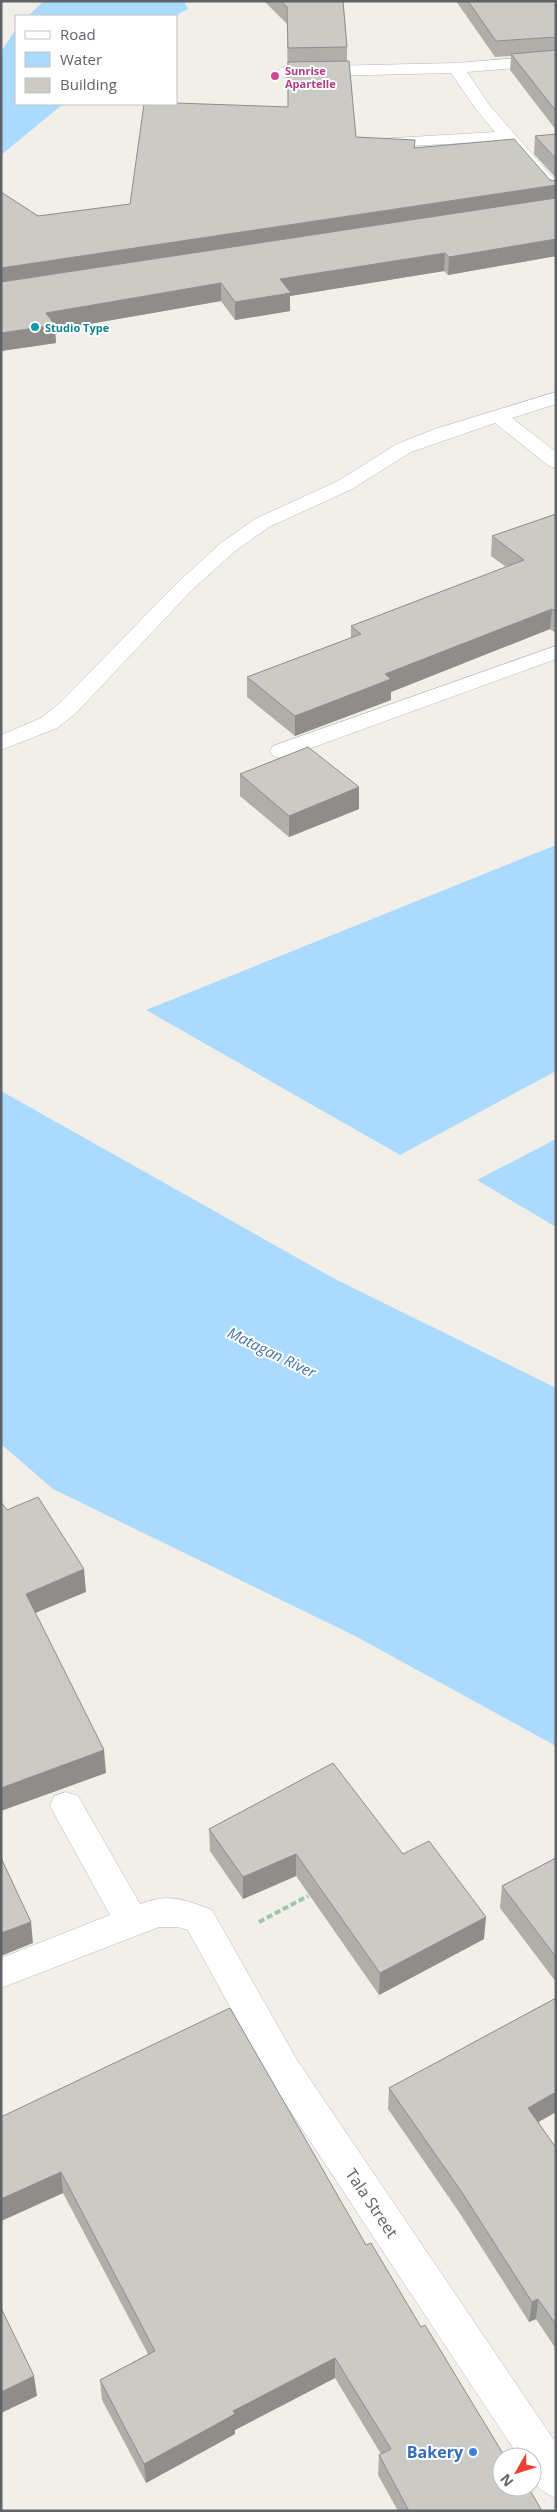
<svg xmlns="http://www.w3.org/2000/svg" width="557" height="2512" font-family="'Open Sans',sans-serif">
  <style>
    .water { fill: #aadaff }
    .lines { fill: none; stroke-linecap: round; stroke-linejoin: round }
    .minor-casing { stroke: #b5b8bc; stroke-width: 1 }
    .path { stroke: #9cc7a9; stroke-width: 4; stroke-dasharray: 6 3; stroke-linecap: butt }
    .minor { fill: #fff; fill-rule: evenodd }
    .wall { fill: #afaea9 }
    .shaded-wall { fill: #8f8d8a }
    .building { fill: #cccac5; stroke: #8f8d8a }
    .hotel-dot { fill: #d1479c; stroke: #fff; stroke-width: 2 }
    .culture-dot { fill: #0f9aa8; stroke: #fff; stroke-width: 2 }
    .shop-dot { fill: #3f7fe0; stroke: #fff; stroke-width: 2 }
    .labels { text-anchor: middle; dominant-baseline: central; stroke-width: 4; stroke-linejoin: round; paint-order: stroke }
    .far-hotel-label { font-size: 11px; font-weight: bold; fill: #b23c85; stroke: #fff; text-anchor: start }
    .far-culture-label { font-size: 11px; font-weight: bold; fill: #0d838f; stroke: #fff; text-anchor: start }
    .water-label { font-size: 15px; font-style: italic; fill: #4174aa; stroke: #fff }
    .near-street-label { font-size: 16px; fill: #5f6368; stroke: #fff }
    .near-shop-label { font-size: 16px; font-weight: bold; fill: #366cbe; stroke: #fff; text-anchor: end }
  </style>
  <rect width="100%" height="100%" fill="#f1efe8"/>
  <g class="water">
    <polygon points="44,1 184,1 188,9 175,16 28,16"/>
    <polygon points="16,29 16,104 63,104 1,155 1,52"/>
    <polygon points="556,845 556,1071 400,1155 146,1010"/>
    <polygon points="1,1091 335,1279 556,1388 556,1746 355,1636 53,1489 1,1444"/>
    <polygon points="556,1139 556,1227 477,1180"/>
  </g>
  <g class="lines">
    <g class="minor-casing">
      <g id="minor">
        <polygon points="556,55 556,65 467,72 490,106 556,181 556,197 550,196 503,141 371,148 369,144 371,140 377,139 495,132 478,112 451,73 284,77 276,72 284,67 456,63"/>
        <polygon points="556,392 556,404 512,418 556,452 556,468 549,466 495,423 411,452 352,489 269,527 235,551 191,591 76,713 57,728 1,750 1,735 41,718 60,703 177,583 221,543 255,519 338,481 397,444 435,429"/>
        <polygon points="556,646 556,659 289,756 281,758 273,756 270,751 273,746"/>
        <path d="M66,1792L78,1796L140,1904C169,1893 183,1899 212,1910L297,2060L556,2443V2498C534,2489 532,2480 532,2457H519L271,2082L188,1930L178,1927H159L1,1988V1958L110,1915L50,1806L54,1796Z"/>
      </g>
    </g>
    <polyline class="path" points="259,1922 308,1896"/>
    <use href="#minor" class="minor"/>
  </g>
  <g class="wall">
    <polygon points="264,1 343,1 347,47 347,61 356,137 415,140 415,148 556,181 556,256 448,275 444,271 290,296 290,311 235,320 221,301 55,330 56,343 1,351 1,192 38,216 130,204 288,107 287,24"/>
    <polygon points="456,1 556,1 556,130 510,70 511,56 495,57"/>
    <polygon points="556,134 556,178 534,154 535,136"/>
    <polygon points="556,514 556,633 550,629 391,692 391,700 295,736 247,697 247,677 351,638 351,626 506,567 491,556 492,536"/>
    <polygon points="240,774 359,787 359,809 289,837 240,796"/>
    <polygon points="209,1829 403,1854 484,1939 379,1995 296,1876 243,1899 210,1851"/>
    <polygon points="556,1858 556,1982 500,1908 502,1886"/>
    <polygon points="556,1998 556,2112 538,2122 556,2148 556,2349 536,2319 529,2322 459,2212 388,2109 389,2088"/>
    <polygon points="1,2117 366,2245 421,2327 502,2457 542,2511 398,2511 378,2475 379,2455 381,2454 335,2378 235,2430 235,2434 146,2483 102,2400 100,2380 148,2354 63,2193 1,2221"/>
  </g>
  <g class="shaded-wall">
    <polygon points="556,185 556,202 1,286 1,268"/>
    <polygon points="556,239 556,256 448,275 449,257"/>
    <polygon points="445,253 444,271 290,296 290,311 235,320 235,302 280,279"/>
    <polygon points="221,283 221,301 55,330 56,343 1,351 1,333 46,313"/>
    <polygon points="552,609 550,629 391,692 391,700 295,736 295,716 385,674"/>
    <polygon points="359,787 359,809 289,837 289,816"/>
    <polygon points="84,1569 86,1592 28,1616 26,1594"/>
    <polygon points="104,1750 106,1773 1,1811 1,1788"/>
    <polygon points="296,1854 296,1876 243,1899 243,1877"/>
    <polygon points="486,1917 484,1939 379,1995 380,1973"/>
    <polygon points="31,1922 33,1943 1,1956 1,1933"/>
    <polygon points="556,2092 556,2112 526,2129 528,2108"/>
    <polygon points="61,2172 63,2193 1,2221 1,2199"/>
    <polygon points="538,2299 536,2319 529,2322 532,2302"/>
    <polygon points="335,2358 335,2378 235,2430 235,2434 146,2483 144,2464 233,2411"/>
    <polygon points="34,2376 37,2396 1,2413 1,2392"/>
  </g>
  <g class="building">
    <polygon points="281,1 343,1 347,47 288,48 287,7"/>
    <polygon points="468,1 556,1 556,37 496,41"/>
    <polygon points="556,50 556,111 511,54"/>
    <polygon points="349,61 356,137 415,140 414,148 514,139 550,180 556,181 556,185 1,268 1,192 38,216 130,204 144,104 176,104 176,103 288,107 288,62"/>
    <polygon points="556,134 556,159 535,136"/>
    <polygon points="556,198 556,239 449,257 445,253 280,279 291,293 235,302 221,283 46,313 55,325 1,333 1,282"/>
    <polygon points="556,514 556,611 552,609 385,674 391,679 295,716 247,677 361,634 351,626 524,560 492,536"/>
    <polygon points="308,747 359,787 289,816 240,774"/>
    <polygon points="38,1497 84,1569 26,1594 104,1750 1,1788 1,1502 7,1510"/>
    <polygon points="333,1763 403,1854 429,1841 486,1917 380,1973 296,1854 243,1877 209,1829"/>
    <polygon points="1,1858 31,1922 1,1933"/>
    <polygon points="556,1858 556,1957 502,1886"/>
    <polygon points="556,1998 556,2092 528,2108 556,2148 556,2325 538,2299 532,2302 461,2191 389,2088"/>
    <polygon points="230,2008 366,2245 371,2243 421,2327 425,2325 505,2457 502,2457 502,2487 528,2487 542,2511 409,2511 379,2455 391,2449 335,2358 233,2411 235,2414 144,2464 100,2380 155,2351 61,2172 1,2199 1,2117"/>
    <polygon points="1,2308 34,2376 1,2392"/>
  </g>
  <circle class="hotel-dot" cx="275" cy="76" r="5"/>
  <circle class="culture-dot" cx="35" cy="327" r="5"/>
  <circle class="shop-dot" cx="473" cy="2452" r="5"/>
  <g class="labels">
    <g class="far-hotel-label">
      <text x="285" y="70">Sunrise<tspan x="285" dy="13">Apartelle</tspan></text>
    </g>
    <g class="far-culture-label">
      <text x="45" y="327">Studio Type</text>
    </g>
    <g class="water-label">
      <text transform="translate(272 1352) rotate(26)">Matagan River</text>
    </g>
    <g class="near-street-label">
      <text transform="translate(372 2203) rotate(56)">Tala Street</text>
    </g>
    <g class="near-shop-label">
      <text x="463" y="2452">Bakery</text>
    </g>
  </g>
  <rect width="557" height="2512" fill="none" stroke="#5f6368" stroke-width="5"/>
  <rect x="15" y="15" width="162" height="90" fill="#ffffff" stroke="#bfc1c3"/>
  <rect x="25" y="31" width="25" height="8" fill="#ffffff" stroke="#bfc1c3"/>
  <text x="60" y="40" font-size="15" fill="#5f6368">Road</text>
  <rect x="25" y="52" width="25" height="15" fill="#aadaff" stroke="#bfc1c3"/>
  <text x="60" y="65" font-size="15" fill="#5f6368">Water</text>
  <rect x="25" y="78" width="25" height="15" fill="#cccac5" stroke="#bfc1c3"/>
  <text x="60" y="90" font-size="15" fill="#5f6368">Building</text>
  <g transform="translate(517 2472) rotate(231)"><circle r="24" fill="#ffffff" stroke="#bfc1c3"/>
  <path d="M0-4L9 19L0 12L-9 19Z" fill="#ea4335"/>
  <text y="-8" font-size="14" font-weight="bold" text-anchor="middle" fill="#5f6368">N</text>
  </g>
</svg>
